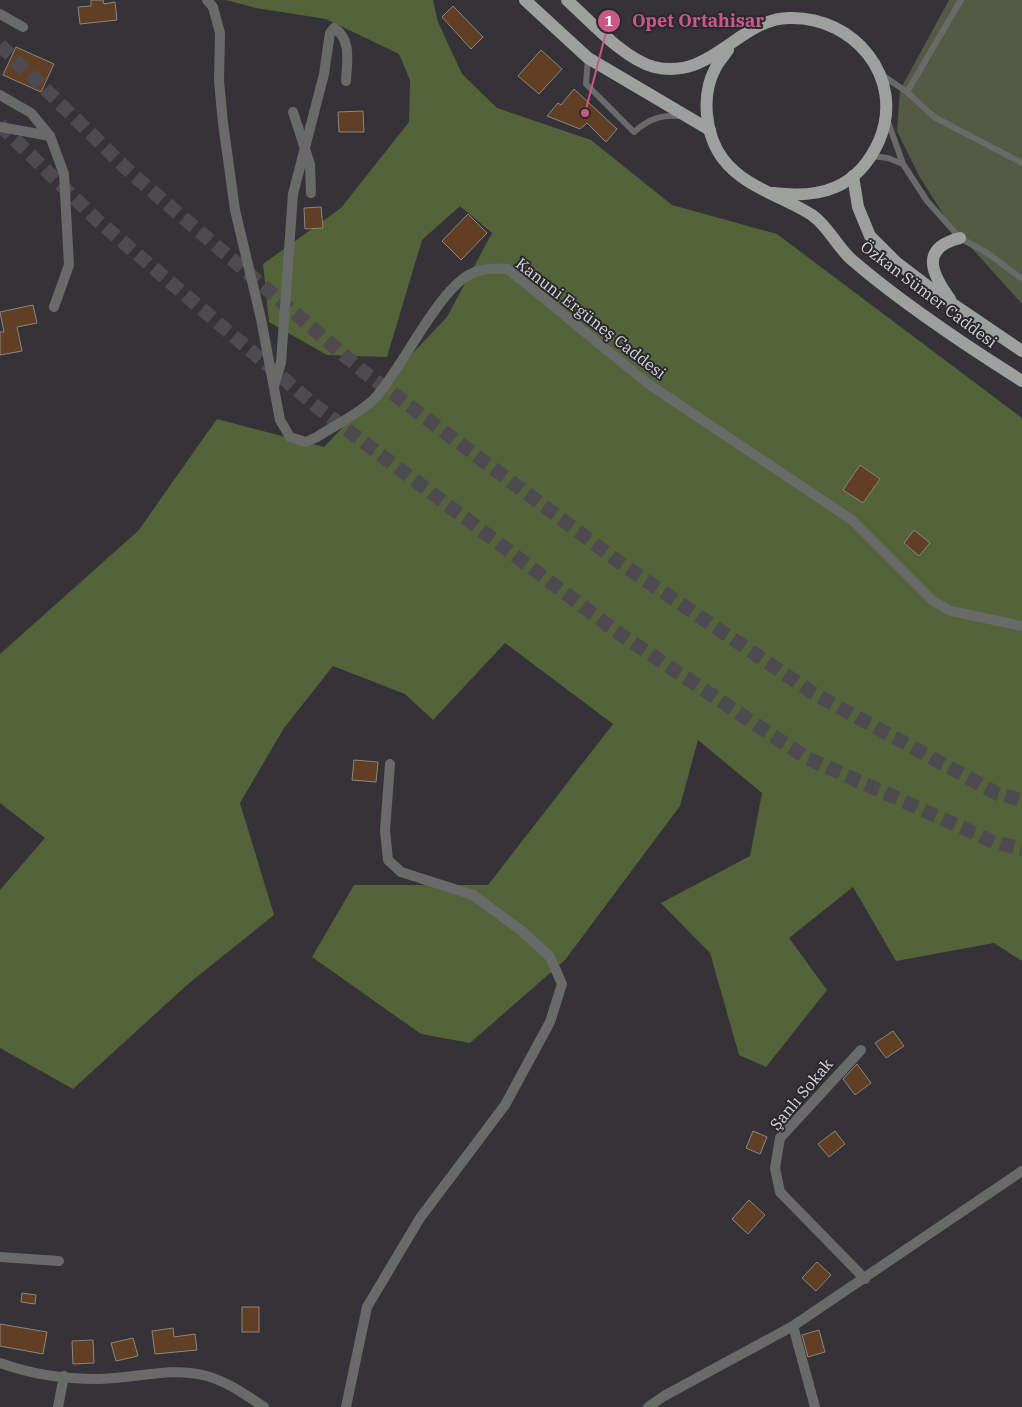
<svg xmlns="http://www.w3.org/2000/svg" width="1022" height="1407" font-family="'IBM Plex Serif',serif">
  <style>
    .green { fill: #535b44 }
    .forest { fill: #55633b }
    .building { fill: #603f24; stroke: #8b8682 }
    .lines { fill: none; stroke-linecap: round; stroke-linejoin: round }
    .trunk-tunnel { stroke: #4d4b50; stroke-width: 14; stroke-dasharray: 14 7; stroke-linecap: butt }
    .service { stroke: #696b69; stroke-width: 6 }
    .minor { stroke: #696b69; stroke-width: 10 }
    .tertiary { stroke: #696b69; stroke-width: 10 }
    .primary { stroke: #9da19d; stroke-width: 12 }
    .labels { text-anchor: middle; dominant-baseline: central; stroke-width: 4; stroke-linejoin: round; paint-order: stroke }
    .street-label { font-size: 16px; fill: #d6d5d8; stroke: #2b292d }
    .leader { fill: none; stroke: #c95a87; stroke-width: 2 }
    .callout-dot { fill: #c95a87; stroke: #2b292d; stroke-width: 2 }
    .mark-label { font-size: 15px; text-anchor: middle; font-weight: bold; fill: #fff }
    .callout-label { font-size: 18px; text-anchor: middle; font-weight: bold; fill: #c95a87; stroke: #2b292d; stroke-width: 4; stroke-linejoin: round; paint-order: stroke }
  </style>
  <rect width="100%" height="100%" fill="#353338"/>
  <polygon class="green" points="949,0 1022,0 1022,304 949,223 919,176 897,131 900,90"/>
  <polygon class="forest" points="226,0 433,0 438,22 462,74 497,108 591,140 672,205 777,234 1022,418 1022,961 994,943 896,961 853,887 789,938 827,990 766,1067 739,1055 710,953 661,903 750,856 762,793 698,740 680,806 565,960 470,1043 421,1034 312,957 354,885 488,885 613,724 505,643 433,720 405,694 333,666 284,728 240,803 274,915 188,984 73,1089 0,1048 0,890 45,838 0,803 0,654 138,531 217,419 324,447 447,317 492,233 460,206 422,240 387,357 327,355 269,322 263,264 341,208 409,122 410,80 399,54 326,19 256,8"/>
  <g class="building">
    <polygon points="91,0 103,0 104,4 115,2 117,20 80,24 78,7 91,6"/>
    <polygon points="453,6 483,37 471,49 442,17"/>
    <polygon points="16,47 54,64 41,92 3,75"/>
    <polygon points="541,50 562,69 539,94 518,76"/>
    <polygon points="574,89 617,129 606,142 587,123 580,129 547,116 558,103 561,105"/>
    <polygon points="363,111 364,132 339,132 338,112"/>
    <polygon points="321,207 323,228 305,229 304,208"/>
    <polygon points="468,214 487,233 461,260 442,241"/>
    <polygon points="33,305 37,323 17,327 22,351 0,355 0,332 4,332 0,312"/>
    <polygon points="860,465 880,479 863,503 843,490"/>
    <polygon points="914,530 930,543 919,556 904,543"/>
    <polygon points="354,760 378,762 376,782 352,780"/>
    <polygon points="893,1031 904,1046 886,1058 875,1043"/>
    <polygon points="857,1064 871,1083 855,1095 843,1079"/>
    <polygon points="753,1131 767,1137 760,1154 746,1148"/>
    <polygon points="835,1131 845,1144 829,1157 818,1144"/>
    <polygon points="749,1200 765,1215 748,1234 732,1219"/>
    <polygon points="817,1262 831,1275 816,1291 802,1278"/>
    <polygon points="22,1293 36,1295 35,1304 21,1302"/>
    <rect x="242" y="1307" width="17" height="25"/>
    <polygon points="0,1324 47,1332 43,1354 0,1346"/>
    <polygon points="173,1328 174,1337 195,1334 197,1350 155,1354 152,1331"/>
    <polygon points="819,1330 825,1352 808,1357 802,1335"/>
    <polygon points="133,1338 138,1356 116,1361 111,1343"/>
    <polygon points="93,1340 94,1363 73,1364 72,1341"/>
  </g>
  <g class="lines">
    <g class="trunk-tunnel">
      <polyline points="0,45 132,174 364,372 623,565 813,693 998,794 1022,800"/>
      <polyline points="0,125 97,220 317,407 617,632 805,757 994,842 1022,849"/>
    </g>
    <g class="service">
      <path d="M588,58L586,84L634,132C650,118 661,115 682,116"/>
      <polyline points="882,75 907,92 934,117 1022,163"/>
      <polyline points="907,92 961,0"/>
      <polyline points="872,156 888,158 903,164 887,119"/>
      <polyline points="903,164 927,201 960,238 989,254 1022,279"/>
    </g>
    <g class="minor">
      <polyline points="0,14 23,27"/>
      <polyline points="0,95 31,113 50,136"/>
      <polyline points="293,112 310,164 311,193"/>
      <polyline points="0,127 50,136 64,174 69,265 54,307"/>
      <path d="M274,386L281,363L293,194L324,74L330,33L334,28C352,39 347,62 346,81"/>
      <polyline points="861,1050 780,1138 775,1168 780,1192 865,1279"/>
      <polyline points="0,1257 59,1261"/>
      <polyline points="793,1326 815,1407"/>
      <polyline points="58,1407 64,1376"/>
      <polyline points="346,1407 367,1307 420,1218 505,1105 550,1022 562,984 550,957 522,931 473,895 401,872 388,860 385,830 390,764"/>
      <polyline points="648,1407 664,1396 793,1326 1022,1171"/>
    </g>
    <g class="tertiary">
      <path d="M207,0L213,7L220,33L219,81L223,123L235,210L261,319L280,420L290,437L306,442L317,437C334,426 360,413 374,399C402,370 440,284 475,272C486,268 497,268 508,269L647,383L852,520L933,601L951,611L1022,626"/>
      <path d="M0,1363C30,1374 65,1379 97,1379C135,1379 170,1366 207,1376C228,1382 246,1395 264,1407"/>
    </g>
    <g class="primary">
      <polyline points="525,0 588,58 710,130"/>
      <path d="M567,0C590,21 624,59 654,67C712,81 738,19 789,18C854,16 906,78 879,141C858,188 821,199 773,193"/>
      <path d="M728,50C724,56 718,62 715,69C701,95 705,135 723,159C745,188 783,196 812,215C829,227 837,247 852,260C903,304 965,345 1022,381"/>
      <polyline points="853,176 858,207 870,236 896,262 938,294 1022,351"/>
      <path d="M950,299C931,273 920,248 960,238"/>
    </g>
  </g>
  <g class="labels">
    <g class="street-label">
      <text transform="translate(929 294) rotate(37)">Özkan Sümer Caddesi</text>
      <text transform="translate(591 318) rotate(38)">Kanuni Ergüneş Caddesi</text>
      <text transform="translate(801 1094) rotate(-50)">Şanlı Sokak</text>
    </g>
  </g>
  <path class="leader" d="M585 113L609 21"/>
  <g class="callout-dot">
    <circle cx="585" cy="113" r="5"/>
    <circle cx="609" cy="21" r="12"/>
  </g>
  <g class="mark-label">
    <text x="609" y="26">1</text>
  </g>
  <g class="callout-label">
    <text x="698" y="27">Opet Ortahisar</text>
  </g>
</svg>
